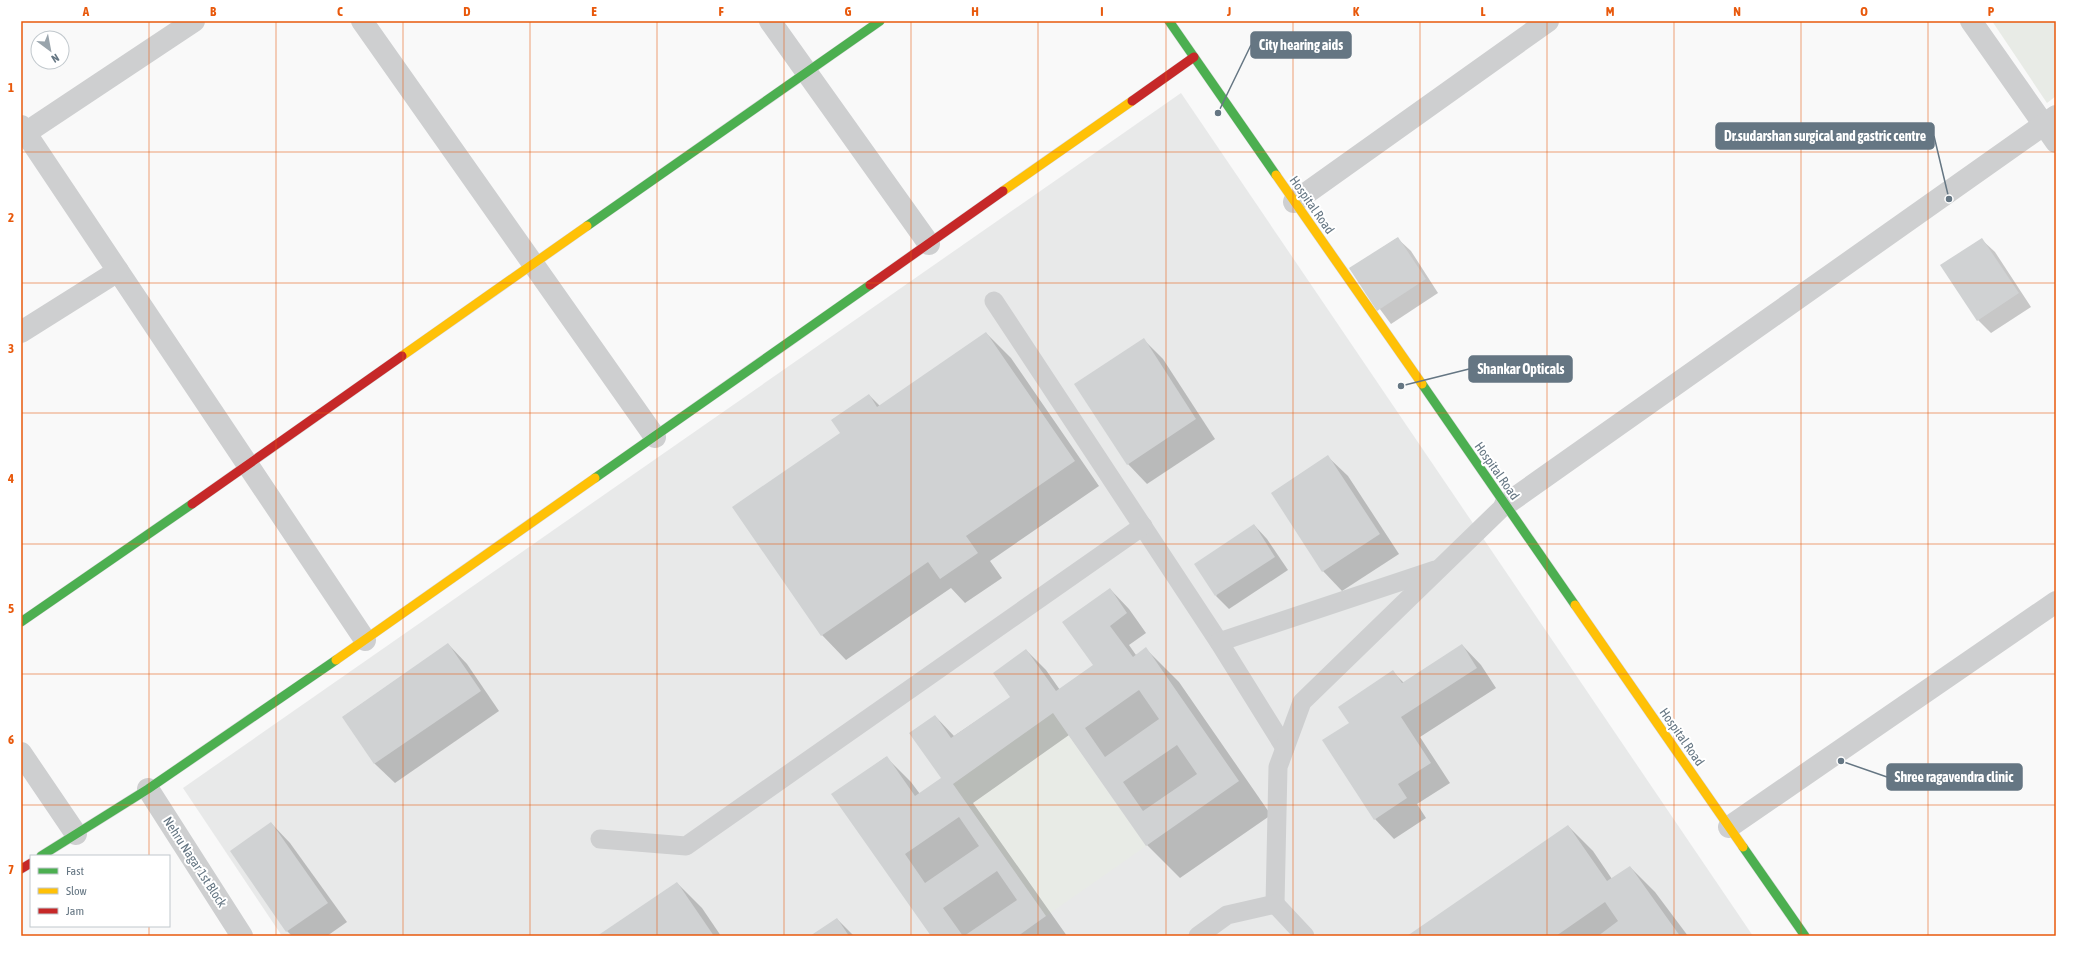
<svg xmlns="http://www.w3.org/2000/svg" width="2077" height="957" font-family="'Asap Condensed',sans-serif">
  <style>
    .built { fill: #e8e9e9 }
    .green { fill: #e8ebe6 }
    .shadow { fill: #0003 }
    .building { fill: #d0d2d3; fill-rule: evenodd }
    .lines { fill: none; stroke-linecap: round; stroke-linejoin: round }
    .fast-casing { stroke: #d5d6d7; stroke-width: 10 }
    .slow-casing { stroke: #d5d6d7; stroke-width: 10 }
    .jam-casing { stroke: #d5d6d7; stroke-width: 10 }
    .lane { stroke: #cecfd0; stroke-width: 19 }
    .street { stroke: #cecfd0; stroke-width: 22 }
    .fast { stroke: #4caf50; stroke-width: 9 }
    .slow { stroke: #ffc107; stroke-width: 9 }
    .jam { stroke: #c62828; stroke-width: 9 }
    .grid { fill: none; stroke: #e8590c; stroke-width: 1; stroke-opacity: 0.55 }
    .labels { text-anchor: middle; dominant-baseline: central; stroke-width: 4; stroke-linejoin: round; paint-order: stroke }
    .street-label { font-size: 13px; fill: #657683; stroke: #fff }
    .leader { fill: none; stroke: #657683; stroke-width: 1.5 }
    .callout-dot { fill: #657683; stroke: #fff; stroke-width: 1.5 }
    .callout { fill: #657683; stroke: #657683; stroke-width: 1.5 }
    .callout-label { font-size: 14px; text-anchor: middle; font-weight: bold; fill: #fff }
    .neatline { fill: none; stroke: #e8590c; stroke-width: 1.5 }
    .grid-label { font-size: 13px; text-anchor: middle; font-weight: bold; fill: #e8590c }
  </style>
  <rect width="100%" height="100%" fill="#f9f9f9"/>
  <polygon class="built" points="1181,93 1753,936 282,936 183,788"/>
  <g class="green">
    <polygon points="1992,21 2056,21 2056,96 2047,103"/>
    <polygon points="1053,713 1146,846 1046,916 953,784"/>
  </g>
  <g class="shadow">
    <polygon points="1397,238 1411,251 1438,293 1391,324 1350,269"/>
    <polygon points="1981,239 1995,252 2031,307 1991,333 1978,320"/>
    <polygon points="986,333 1011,358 1099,486 990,561 1002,578 965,603 951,588 846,660 822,635 841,433 869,395 880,406"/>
    <polygon points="1144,340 1163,359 1215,439 1147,484 1128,464"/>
    <polygon points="1328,457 1348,476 1399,554 1342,591 1323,571"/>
    <polygon points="1254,525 1267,539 1288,570 1229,609 1216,596"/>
    <polygon points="1110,589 1129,609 1146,633 1129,645 1136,655 1146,649 1179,682 1271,815 1180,878 1147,845 1069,735 973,803 1067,936 932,936 833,795 886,757 911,782 920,794 943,778 935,716 954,736 1012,697 1026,650 1046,670 1060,690 1094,665"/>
    <polygon points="448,644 467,664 499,711 395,783 375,764 343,717"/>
    <polygon points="1462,645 1481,665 1496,688 1420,737 1450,783 1417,804 1426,818 1394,839 1375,819 1324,741 1350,724 1393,672 1404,683"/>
    <polygon points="271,823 290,843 347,922 327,936 292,936 287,931"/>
    <polygon points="1568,826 1593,851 1612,879 1630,867 1655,892 1688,936 1409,936"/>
    <polygon points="677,883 702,908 721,936 599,936"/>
    <polygon points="837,919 854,936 811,936"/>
  </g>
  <g class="building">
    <polygon points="1398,237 1426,279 1377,311 1349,268"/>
    <polygon points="1982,238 2019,293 1977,321 1940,265"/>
    <polygon points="986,332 1075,461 966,536 978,553 940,579 928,562 821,636 732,507 840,433 831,420 869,394 877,407"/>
    <polygon points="1144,338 1196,419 1127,465 1074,384"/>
    <polygon points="1328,455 1380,534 1322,572 1271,493"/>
    <polygon points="1254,524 1275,557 1215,596 1194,564"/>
    <path d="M1110,588L1127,613L1110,626L1133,657L1146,647L1239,781L1146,846L1053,713L953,784L1046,916L1018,936H964L1017,900L997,871L943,908L963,936H931L831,794L887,756L915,796L941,778L909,733L935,715L951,738L1010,697L993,673L1026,649L1056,691L1093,665L1062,622ZM1139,690L1159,719L1105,757L1085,728ZM1177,745L1197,774L1143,811L1123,782ZM959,817L979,846L925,883L905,854Z"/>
    <polygon points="448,643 481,691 374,764 342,717"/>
    <polygon points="1462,644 1477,668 1401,717 1431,763 1398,784 1407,798 1374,820 1322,740 1349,723 1338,707 1393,670 1402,683"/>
    <polygon points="271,822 328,903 286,932 230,851"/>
    <polygon points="1568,825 1607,881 1630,866 1680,936 1598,936 1618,921 1605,902 1556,936 1407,936"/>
    <polygon points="677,882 714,936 597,936"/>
    <polygon points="837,918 849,936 810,936"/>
  </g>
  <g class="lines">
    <g class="fast-casing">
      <g id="fast">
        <polyline points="1169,21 1276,175"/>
        <polyline points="587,226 880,21"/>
        <polyline points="1422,384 1575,605"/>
        <polyline points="595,478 870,285"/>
        <polyline points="21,622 192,504"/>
        <polyline points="1743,847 1805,936"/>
        <polyline points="41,856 148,789 336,660"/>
      </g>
    </g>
    <g class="slow-casing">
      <g id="slow">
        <polyline points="1276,175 1422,384"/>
        <polyline points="1003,191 1132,101"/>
        <polyline points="402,356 587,226"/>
        <polyline points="1575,605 1743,847"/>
        <polyline points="336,660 595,478"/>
      </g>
    </g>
    <g class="jam-casing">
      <g id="jam">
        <polyline points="1132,101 1194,57"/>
        <polyline points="870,285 1003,191"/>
        <polyline points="192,504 402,356"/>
        <polyline points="21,869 31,863"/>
      </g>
    </g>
    <g class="lane">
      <polyline points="994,301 1219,642 1285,748"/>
      <polyline points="1219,642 1435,570"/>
      <polyline points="600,839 686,846 1143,526"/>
      <polyline points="1275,904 1278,767 1302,702 1505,505"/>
      <polyline points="1198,936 1227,915 1275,904 1305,936"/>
    </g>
    <g class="street">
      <polyline points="362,21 655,437"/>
      <polyline points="770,21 929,244"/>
      <polyline points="1971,21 2056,142"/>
      <polyline points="21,126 365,640"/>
      <polyline points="21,136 194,21"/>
      <polyline points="1294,202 1548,21"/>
      <polyline points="21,332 118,271"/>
      <polyline points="1505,505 2056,116"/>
      <polyline points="21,753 76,834"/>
      <polyline points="148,789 242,936"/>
      <polyline points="1729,827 2056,602"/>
    </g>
    <use href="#fast" class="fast"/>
    <use href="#slow" class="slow"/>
    <use href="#jam" class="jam"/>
  </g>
  <path class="grid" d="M149,21V856M276,21V936M403,21V936M530,21V936M657,21V936M784,21V936M911,21V936M1038,21V936M1166,21V936M1293,21V936M1420,21V936M1547,21V936M1674,21V936M1801,21V936M1928,21V936M21,152H2056M21,283H2056M21,413H2056M21,544H2056M21,674H2056M21,805H2056M149,926V936"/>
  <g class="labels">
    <g class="street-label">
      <text transform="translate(1312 205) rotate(55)">Hospital Road</text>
      <text transform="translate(1497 471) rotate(55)">Hospital Road</text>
      <text transform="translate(1682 737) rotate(55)">Hospital Road</text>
      <text transform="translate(195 862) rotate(57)">Nehru Nagar 1st Block</text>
    </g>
  </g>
  <path class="leader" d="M1218 113L1251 45M1949 199L1934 136M1401 386L1469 369M1841 761L1887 777"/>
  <g class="callout-dot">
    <circle cx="1218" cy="113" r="4"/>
    <circle cx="1949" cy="199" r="4"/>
    <circle cx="1401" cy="386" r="4"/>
    <circle cx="1841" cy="761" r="4"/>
  </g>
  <g class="callout">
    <rect x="1251" y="32" width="100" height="26" rx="4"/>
    <rect x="1716" y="123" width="218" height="26" rx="4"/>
    <rect x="1469" y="356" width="103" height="26" rx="4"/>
    <rect x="1887" y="764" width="135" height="26" rx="4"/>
  </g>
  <g class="callout-label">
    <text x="1301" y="50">City hearing aids</text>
    <text x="1825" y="141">Dr.sudarshan surgical and gastric centre</text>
    <text x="1521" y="374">Shankar Opticals</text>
    <text x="1954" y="782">Shree ragavendra clinic</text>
  </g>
  <rect width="2077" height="957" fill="none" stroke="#ffffff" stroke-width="44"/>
  <rect x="30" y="855" width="140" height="72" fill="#ffffff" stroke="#c1c8cd"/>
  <rect x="38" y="868" width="20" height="6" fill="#4caf50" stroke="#c1c8cd"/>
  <text x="66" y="875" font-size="12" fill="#657683">Fast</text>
  <rect x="38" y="888" width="20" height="6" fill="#ffc107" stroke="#c1c8cd"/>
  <text x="66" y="895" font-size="12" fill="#657683">Slow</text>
  <rect x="38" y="908" width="20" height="6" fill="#c62828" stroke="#c1c8cd"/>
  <text x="66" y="915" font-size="12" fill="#657683">Jam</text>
  <g transform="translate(50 50) rotate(148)"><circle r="19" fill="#ffffff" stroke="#c1c8cd"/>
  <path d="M0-3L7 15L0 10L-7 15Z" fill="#99a4ac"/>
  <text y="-6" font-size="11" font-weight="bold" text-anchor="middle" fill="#657683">N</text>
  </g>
  <rect x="22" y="22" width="2033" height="913" class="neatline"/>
  <g class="grid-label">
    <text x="86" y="16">A</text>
    <text x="213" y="16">B</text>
    <text x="340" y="16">C</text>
    <text x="467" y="16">D</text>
    <text x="594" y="16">E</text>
    <text x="721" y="16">F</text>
    <text x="848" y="16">G</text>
    <text x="975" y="16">H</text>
    <text x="1102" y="16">I</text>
    <text x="1229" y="16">J</text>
    <text x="1356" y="16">K</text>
    <text x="1483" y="16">L</text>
    <text x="1610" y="16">M</text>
    <text x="1737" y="16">N</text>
    <text x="1864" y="16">O</text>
    <text x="1991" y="16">P</text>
    <text x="11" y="92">1</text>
    <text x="11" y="222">2</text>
    <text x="11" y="353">3</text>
    <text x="11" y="483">4</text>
    <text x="11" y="613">5</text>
    <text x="11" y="744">6</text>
    <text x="11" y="874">7</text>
  </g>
</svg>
